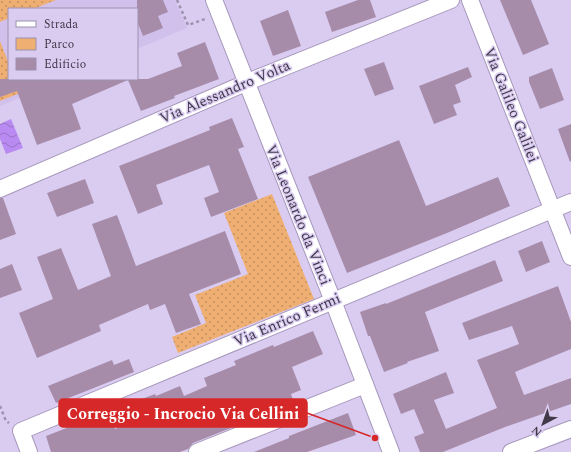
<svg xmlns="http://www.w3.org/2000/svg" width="571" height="452" font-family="Spectral,serif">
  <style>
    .built { fill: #d1c0ec }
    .green { fill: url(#green-dots) }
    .water { fill: url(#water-waves) }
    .building { fill: #a78caa }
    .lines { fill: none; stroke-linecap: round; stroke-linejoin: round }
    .minor-casing { stroke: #a697bb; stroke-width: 18 }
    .path { stroke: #9c92ae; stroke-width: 2.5; stroke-dasharray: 3 3; stroke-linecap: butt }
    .minor { stroke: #fff; stroke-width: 16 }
    .labels { text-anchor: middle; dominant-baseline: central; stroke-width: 3; stroke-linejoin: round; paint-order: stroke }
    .street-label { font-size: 15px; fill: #3f3948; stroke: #daccf1 }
    .leader { fill: none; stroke: #d62828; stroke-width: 1.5 }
    .callout-dot { fill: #d62828; stroke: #daccf1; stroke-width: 1.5 }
    .callout { fill: #d62828; stroke: #d62828; stroke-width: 1.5 }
    .callout-label { font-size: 16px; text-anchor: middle; font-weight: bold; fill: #fff }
  </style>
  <defs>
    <pattern id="green-dots" width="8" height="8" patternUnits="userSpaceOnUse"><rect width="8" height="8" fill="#efaf73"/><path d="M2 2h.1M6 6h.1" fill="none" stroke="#c38f60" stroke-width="1.8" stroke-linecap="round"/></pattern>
    <pattern id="water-waves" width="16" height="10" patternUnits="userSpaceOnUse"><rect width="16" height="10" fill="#b98bf2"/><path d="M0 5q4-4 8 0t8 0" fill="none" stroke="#9873c6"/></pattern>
  </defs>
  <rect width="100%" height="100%" fill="#daccf1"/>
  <polygon class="built" points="0,0 175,0 187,28 137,49 137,9 9,9 9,79 65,79 0,106"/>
  <g class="green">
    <polygon points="0,0 56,0 33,9 9,9 9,18 0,22"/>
    <polygon points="0,41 9,64 9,79 20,93 0,101"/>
    <polygon points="272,194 314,299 178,353 172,337 206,323 195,295 248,274 224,213"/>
  </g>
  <polygon class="water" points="11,119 23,148 6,154 0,139 0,124"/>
  <g class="building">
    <polygon points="137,0 163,0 168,12 158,16 163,28 143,36 137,21"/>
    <polygon points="358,0 370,0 376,17 332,32 325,12"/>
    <polygon points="500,0 531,0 549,44 523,55"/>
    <polygon points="288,10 301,46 273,56 260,21"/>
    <polygon points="205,42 219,79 174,96 175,98 141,111 128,80 72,104 81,129 37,145 17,91 0,97 0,79 148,79 182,66 177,53"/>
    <polygon points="384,62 394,89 375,96 364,69"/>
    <polygon points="468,67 472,77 455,85 461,102 453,105 457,115 434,124 419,86"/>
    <polygon points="552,68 564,100 540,109 529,82 529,77"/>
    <polygon points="232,118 244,147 238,149 258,199 211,217 204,198 219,192 209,165 156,185 163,204 138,214 119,166 210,130 209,127"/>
    <polygon points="571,124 571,161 570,162 558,129"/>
    <polygon points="399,140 426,206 498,177 510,206 447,233 347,273 308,177"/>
    <polygon points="85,179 94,203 57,217 47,193"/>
    <polygon points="0,198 3,198 16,234 0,240"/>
    <polygon points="117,215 136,266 225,231 241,274 189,294 201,324 176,333 165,304 150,310 148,304 99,325 101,331 37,358 19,313 53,299 37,257 61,248 78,290 111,276 92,224"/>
    <polygon points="542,241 550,262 526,272 518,251"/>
    <polygon points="495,260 503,281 425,312 439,351 407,362 408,363 384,372 370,336 368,336 360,312 386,303 386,304"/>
    <polygon points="12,264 22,290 0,298 0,269"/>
    <polygon points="558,286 571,322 571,349 515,372 524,395 571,378 571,404 505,427 443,452 420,452 414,437 424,433 414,409 401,414 393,394 446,372 454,393 434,400 446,429 497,408 477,360 519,344 512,326 469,340 462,323"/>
    <polygon points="313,331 323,354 292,367 301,390 291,394 294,403 193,443 188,449 180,452 51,452 46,436 108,412 115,429 140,418 134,402 155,394 156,396 180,386 184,396 207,386 204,378 236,365 234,361 273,345 274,347"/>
    <polygon points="129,359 134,372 56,403 48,386 112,360 114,365"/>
    <polygon points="348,413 356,435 307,452 254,452 289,438 289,436"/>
  </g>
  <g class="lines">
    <g class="minor-casing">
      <g id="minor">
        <polyline points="214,0 333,301 391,452"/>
        <polyline points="470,0 571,257"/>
        <polyline points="0,189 255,79 451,0"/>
        <polyline points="29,452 21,431 571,202"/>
        <polyline points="197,452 365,385"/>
        <polyline points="511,452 571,429"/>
      </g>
    </g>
    <g class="path">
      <polyline points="177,0 188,25 205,19"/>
      <polyline points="0,406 6,421 9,423"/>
    </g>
    <use href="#minor" class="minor"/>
  </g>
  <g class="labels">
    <g class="street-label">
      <text transform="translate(225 92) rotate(-23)">Via Alessandro Volta</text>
      <text transform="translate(511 105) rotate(68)">Via Galileo Galilei</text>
      <text transform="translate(298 215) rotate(68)">Via Leonardo da Vinci</text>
      <text transform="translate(287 320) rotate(-23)">Via Enrico Fermi</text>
    </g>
  </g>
  <path class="leader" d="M375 438L307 413"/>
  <circle class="callout-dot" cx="375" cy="438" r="4"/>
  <rect class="callout" x="59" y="399" width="248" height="28" rx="4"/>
  <g class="callout-label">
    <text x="183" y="419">Correggio - Incrocio Via Cellini</text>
  </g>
  <rect x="8" y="8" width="130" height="72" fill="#daccf1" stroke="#9c91ad"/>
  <rect x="16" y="21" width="20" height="6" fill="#ffffff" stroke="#9c91ad"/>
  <text x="44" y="28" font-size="12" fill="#3f3948">Strada</text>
  <rect x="16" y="38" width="20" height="12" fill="#efaf73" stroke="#9c91ad"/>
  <text x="44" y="48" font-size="12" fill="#3f3948">Parco</text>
  <rect x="16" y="58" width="20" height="12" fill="#a78caa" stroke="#9c91ad"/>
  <text x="44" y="68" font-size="12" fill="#3f3948">Edificio</text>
  <g transform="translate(543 424) rotate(221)" stroke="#daccf1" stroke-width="3" paint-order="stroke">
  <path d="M0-3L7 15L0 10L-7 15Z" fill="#3f3948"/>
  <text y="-6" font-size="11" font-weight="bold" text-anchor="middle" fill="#3f3948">N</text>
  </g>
</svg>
